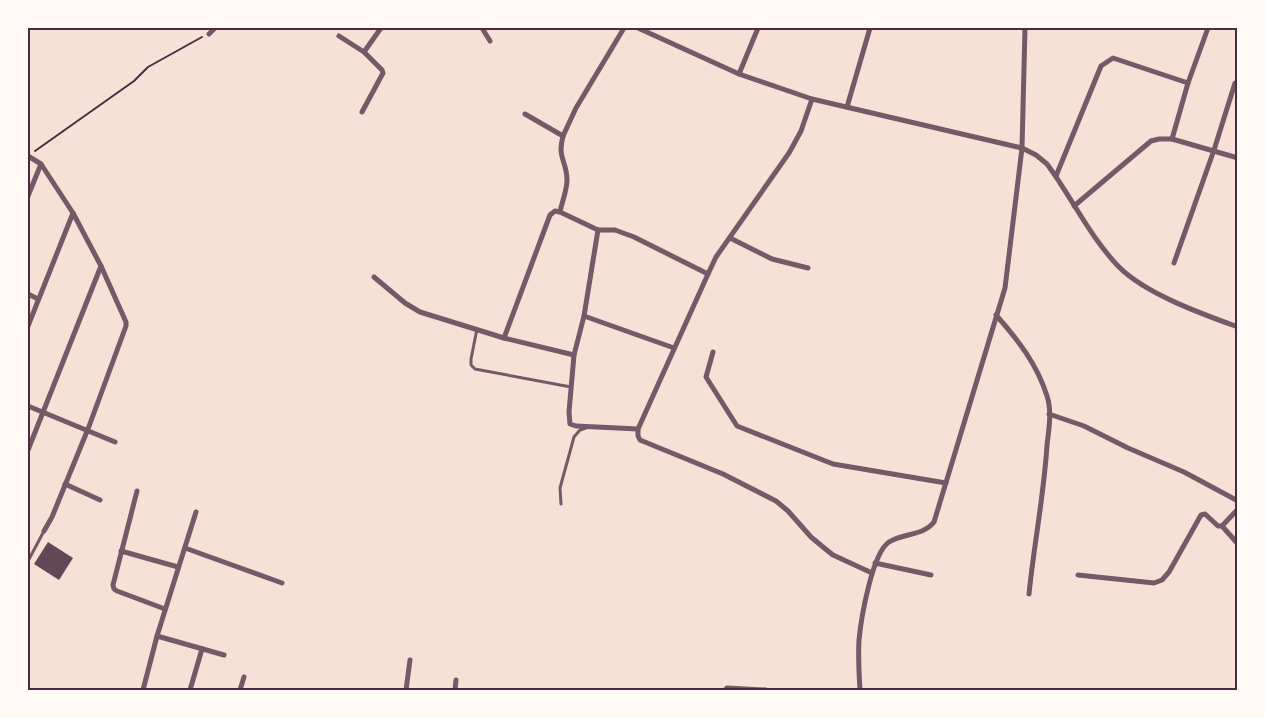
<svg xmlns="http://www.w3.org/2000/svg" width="1265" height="718" font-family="'DM Sans',sans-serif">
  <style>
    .building { fill: #644757 }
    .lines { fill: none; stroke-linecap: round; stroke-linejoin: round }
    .path { stroke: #4a2c40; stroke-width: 2 }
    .service { stroke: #755966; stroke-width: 3 }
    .minor { stroke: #755966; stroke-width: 5 }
    .neatline { fill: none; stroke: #4a2c40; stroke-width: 2 }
  </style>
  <rect width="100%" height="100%" fill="#f7e1d7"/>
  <polygon class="building" points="48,542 73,558 59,580 34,564"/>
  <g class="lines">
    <polyline class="path" points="35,151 134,81 148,67 202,37"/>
    <g class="service">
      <polyline points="477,329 471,359 471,365 475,369 571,387"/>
      <polyline points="561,504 560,488 574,437 580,430 586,428"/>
      <polyline points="28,561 44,531"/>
    </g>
    <g class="minor">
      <polyline points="482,28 490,41"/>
      <path d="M638,28L739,74L812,99L1022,148L1036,155L1047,164C1072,198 1090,237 1119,267C1146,294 1202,314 1238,327"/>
      <polyline points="1208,28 1188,83 1172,139 1238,158"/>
      <polyline points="209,34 215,28"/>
      <polyline points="339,36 364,52"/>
      <polyline points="739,74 758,28"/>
      <polyline points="812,99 801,131 789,153 716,257 708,274 638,429 638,436 640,440 723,474 776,501 788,511 811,537 823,547 833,555 872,573"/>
      <polyline points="847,107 870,28"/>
      <polyline points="362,112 383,73 382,70 364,52 381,28"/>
      <path d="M525,114L563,136C557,159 567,161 567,180C567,190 562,202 560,212L598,230L584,316L574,355L569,412L570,424L576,426L638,429"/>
      <polyline points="563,136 576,108 624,28"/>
      <polyline points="28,156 41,164 73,213 101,266 126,322 126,326 88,429 52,517 44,531"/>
      <polyline points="1056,176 1101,66 1113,58 1188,83"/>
      <polyline points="28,196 41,164"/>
      <polyline points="1074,206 1151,141 1159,139 1172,139"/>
      <polyline points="598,230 615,230 634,237 708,274"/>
      <polyline points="730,238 772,259 808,268"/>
      <polyline points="1174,263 1214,150 1235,83 1238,82"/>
      <polyline points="374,277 405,303 420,312 504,338 574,355"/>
      <polyline points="28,294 38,299"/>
      <path d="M996,315C1018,340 1037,364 1047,396C1052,411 1049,429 1047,445C1044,495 1034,544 1029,594"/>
      <polyline points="584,316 674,348"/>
      <polyline points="28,326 73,213"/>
      <polyline points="504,338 550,215 555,211 560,212"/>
      <polyline points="713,352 706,377 737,426 833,464 946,483"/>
      <polyline points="28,406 115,442"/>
      <polyline points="1049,414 1084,426 1128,448 1184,472 1238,501"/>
      <polyline points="28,450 101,266"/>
      <polyline points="65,484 100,500"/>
      <polyline points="137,491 113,585 114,589 117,591 165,609"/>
      <polyline points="1222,526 1238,544"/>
      <polyline points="185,548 282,583"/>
      <polyline points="121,551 178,567"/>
      <polyline points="875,563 931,575"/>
      <polyline points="1078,575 1154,583 1162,580 1169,572 1201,515 1205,514 1218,526 1222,526 1238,509"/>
      <polyline points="157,636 224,655"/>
      <polyline points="143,690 157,636 196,512"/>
      <polyline points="190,690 202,649"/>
      <polyline points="240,690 244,677"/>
      <polyline points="406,690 410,660"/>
      <polyline points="455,690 456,680"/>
      <polyline points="725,690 727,688 766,690"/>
      <path d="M860,690C859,674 858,657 859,640C861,619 872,553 889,542C903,533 923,536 934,522L1005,288L1022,148L1025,28"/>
    </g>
  </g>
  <rect width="1265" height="718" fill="none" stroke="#fffaf5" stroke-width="58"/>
  <rect x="29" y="29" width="1207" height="660" class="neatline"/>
</svg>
